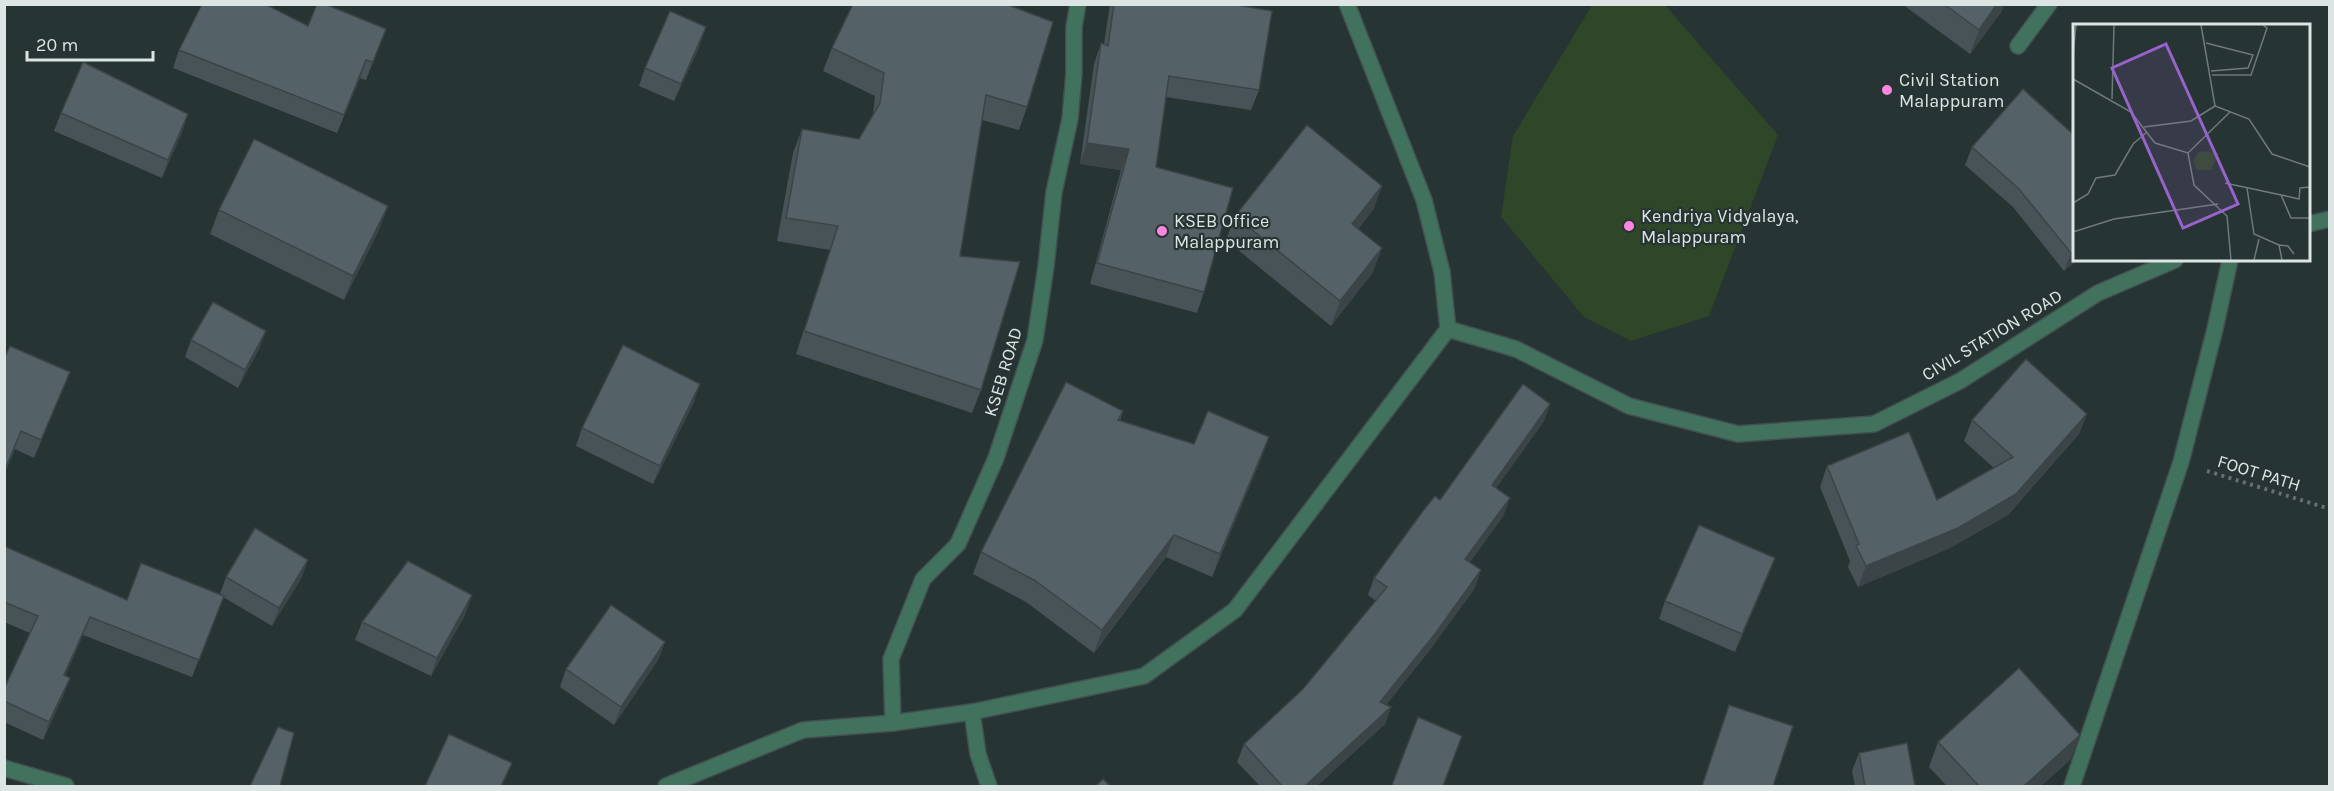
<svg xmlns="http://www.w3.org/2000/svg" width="2334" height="791" font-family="Karla,sans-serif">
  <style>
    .green { fill: #304628 }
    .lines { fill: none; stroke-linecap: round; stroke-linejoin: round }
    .minor-casing { stroke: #43504f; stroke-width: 18 }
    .path { stroke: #657070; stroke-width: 4; stroke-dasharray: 3 4.5; stroke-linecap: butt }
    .minor { stroke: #40725e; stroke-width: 15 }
    .wall { fill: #485358 }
    .shaded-wall { fill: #3b4447 }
    .building { fill: #546166; stroke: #3b4447; stroke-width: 1.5 }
    .poi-dot { fill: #fe86e0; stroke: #263433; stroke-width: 2 }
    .labels { text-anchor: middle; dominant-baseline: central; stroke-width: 4.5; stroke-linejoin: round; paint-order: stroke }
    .poi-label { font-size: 18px; fill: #dce4e4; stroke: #263433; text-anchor: start }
    .street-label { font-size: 18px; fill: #dce4e4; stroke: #263433 }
    .inset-road { fill: none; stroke: #6f7a7a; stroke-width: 1.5 }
    .view { fill: #9863ca; fill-opacity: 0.15; stroke: #9863ca; stroke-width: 3 }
    .inset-edge { fill: none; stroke: #dce4e4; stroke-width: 3 }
  </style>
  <rect width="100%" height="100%" fill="#263433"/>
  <polygon class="green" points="1592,5 1665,5 1778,135 1709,316 1631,341 1584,317 1501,217 1513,136"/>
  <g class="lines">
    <g class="minor-casing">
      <g id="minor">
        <polyline points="2018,46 2049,4"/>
        <polyline points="2308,224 2330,219"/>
        <polyline points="1448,329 1516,349 1629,406 1738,434 1874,424 1960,381 2098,293 2175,260"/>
        <polyline points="972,712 978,754 989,786"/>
        <polyline points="893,723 891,659 923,579 958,544 996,458 1035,340 1046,266 1054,192 1070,119 1074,73 1074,27 1078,4"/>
        <polyline points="4,768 66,786"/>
        <polyline points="666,786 803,730 893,723 972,712 1144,676 1235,610 1448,329 1442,272 1424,200 1347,4"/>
        <polyline points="2072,786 2181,462 2215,329 2230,260"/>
      </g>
    </g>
    <polyline class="path" points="2207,471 2330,509"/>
    <use href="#minor" class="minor"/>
  </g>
  <g class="wall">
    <polygon points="1110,4 1232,4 1259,90 1251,110 1166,97 1156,167 1204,292 1197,313 1090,284 1121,170 1080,164 1094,64 1101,43 1104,44"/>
    <polygon points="1902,4 2004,4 2002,11 1970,54"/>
    <polygon points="308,26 386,29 366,80 360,78 337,133 173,68 179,50"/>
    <polygon points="700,45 674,101 639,86 645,68"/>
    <polygon points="832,48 1027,107 1019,130 982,120 960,256 981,390 972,413 796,354 830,250 777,241 793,153 802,129 859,139 873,115 875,96 823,71"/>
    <polygon points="61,113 188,114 182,132 162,178 54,131"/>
    <polygon points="2074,135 2074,260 2064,271 2013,207 1965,165 1972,147"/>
    <polygon points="1382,186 1373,210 1358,229 1373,272 1331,326 1226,240 1235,216"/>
    <polygon points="219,210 379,230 344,300 210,234"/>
    <polygon points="266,331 259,349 238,388 185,357 191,340"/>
    <polygon points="4,359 70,372 63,389 34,458 15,449 4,474"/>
    <polygon points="694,402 653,484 576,446 582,428"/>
    <polygon points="1550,404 1544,421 1496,488 1504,515 1470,562 1475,588 1429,651 1386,705 1391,707 1385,724 1317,786 1260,786 1237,762 1244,744 1303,689 1376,601 1368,595 1374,578 1440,500"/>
    <polygon points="1123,411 1120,421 1194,444 1269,437 1261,459 1212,577 1166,557 1094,653 1026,602 973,574 981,552"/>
    <polygon points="2087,414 2079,434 2008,515 1950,548 1858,587 1848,567 1850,561 1820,487 1827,466 1937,500 1994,468 1964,441 1972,420"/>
    <polygon points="4,546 127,600 220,594 226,577 302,577 272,626 223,597 192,677 83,635 65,676 70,678 63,696 43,740 4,722 4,689 30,633 4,622"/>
    <polygon points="1775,558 1768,576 1735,652 1659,619 1665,601"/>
    <polygon points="466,613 431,676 355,640 362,622"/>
    <polygon points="665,642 658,660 614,725 560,687 566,669"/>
    <polygon points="1938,742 2071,759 2041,786 1947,786 1929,767"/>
    <polygon points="1859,753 1915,786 1855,786 1852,771"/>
  </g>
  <g class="shaded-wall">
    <polygon points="1997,4 2004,4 2002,11 1970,54 1979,30"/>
    <polygon points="706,27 700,45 674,101 681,84"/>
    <polygon points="366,60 360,78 337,133 344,115"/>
    <polygon points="188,114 182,132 162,178 168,160"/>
    <polygon points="1087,143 1129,149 1121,170 1080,164"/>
    <polygon points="1382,186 1373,210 1343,248 1352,224"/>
    <polygon points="388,206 379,230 344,300 353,276"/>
    <polygon points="1382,248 1373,272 1331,326 1340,301"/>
    <polygon points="2074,250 2074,260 2078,260 2064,271 2071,253"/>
    <polygon points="266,331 259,349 238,388 245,370"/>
    <polygon points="70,372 63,389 34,458 41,440"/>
    <polygon points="700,384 694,402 653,484 660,466"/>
    <polygon points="1550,404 1544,421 1486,502 1492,485"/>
    <polygon points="2087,414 2079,434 2008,515 1950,548 1858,587 1866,566"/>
    <polygon points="1269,437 1261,459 1212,577 1220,554"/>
    <polygon points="1510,498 1504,515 1459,577 1465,559"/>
    <polygon points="1174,535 1166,557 1094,653 1102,630"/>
    <polygon points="1775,558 1768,576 1735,652 1742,634"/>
    <polygon points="308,560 302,577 272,626 279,608"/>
    <polygon points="1481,570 1475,588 1429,651 1374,720 1380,702"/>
    <polygon points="472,595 466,613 431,676 437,658"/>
    <polygon points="90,617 83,635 57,693 64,675"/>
    <polygon points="665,642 658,660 614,725 621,707"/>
    <polygon points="70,678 63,696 43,740 49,722"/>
    <polygon points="1391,707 1385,724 1317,786 1305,786"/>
    <polygon points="2080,735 2071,759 2041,786 2024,786"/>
    <polygon points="512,763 505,780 502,786 501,786"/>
  </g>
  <g class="building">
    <polygon points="202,4 265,4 308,26 317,4 325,4 386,29 373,62 366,60 344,115 179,50"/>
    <polygon points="853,4 1006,4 1053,22 1027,107 986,95 960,256 1020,262 981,390 804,331 838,226 786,218 802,129 859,139 880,103 884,73 832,48"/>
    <polygon points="1114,4 1232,4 1272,11 1259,90 1169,76 1156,167 1233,188 1204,292 1097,263 1129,149 1087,143 1101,43 1108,46"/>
    <polygon points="1944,4 1997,4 1979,30"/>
    <polygon points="670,11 706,27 681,84 645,68"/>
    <polygon points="83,62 188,114 168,160 61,113"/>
    <polygon points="2023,89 2074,135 2074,250 2071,253 2019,189 1972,147"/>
    <polygon points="1307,125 1382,186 1352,224 1382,248 1340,301 1235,216"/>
    <polygon points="254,139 388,206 353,276 219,210"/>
    <polygon points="213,302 266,331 245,370 191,340"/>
    <polygon points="623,345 700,384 660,466 582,428"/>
    <polygon points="10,346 70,372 41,440 21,431 4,472 4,359"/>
    <polygon points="2026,359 2087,414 2016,494 1958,528 1866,566 1856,546 1859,544 1827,466 1909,432 1937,500 2013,457 1972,420"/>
    <polygon points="1066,382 1123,411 1118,420 1194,444 1208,411 1269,437 1220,554 1174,535 1102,630 1034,580 981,552"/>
    <polygon points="1523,384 1550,404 1492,485 1510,498 1465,559 1481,570 1435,634 1380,702 1391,707 1305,786 1282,786 1244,744 1303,689 1387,587 1374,578 1423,511 1435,496 1440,500"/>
    <polygon points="1699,525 1775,558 1742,634 1665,601"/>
    <polygon points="255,528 308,560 279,608 226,577"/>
    <polygon points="4,546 127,600 141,563 224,596 199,660 90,617 64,675 70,678 49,722 4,701 4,689 38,616 4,602"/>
    <polygon points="408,561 472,595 437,658 362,622"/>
    <polygon points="611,605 665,642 621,707 566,669"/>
    <polygon points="2019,668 2080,735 2024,786 1979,786 1938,742"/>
    <polygon points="1729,705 1793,726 1773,786 1702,786"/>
    <polygon points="1418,717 1462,736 1443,786 1396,786 1392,785"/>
    <polygon points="278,727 294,733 280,786 250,786"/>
    <polygon points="449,734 512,763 501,786 425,786"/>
    <polygon points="1907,743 1915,786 1865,786 1859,753"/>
    <polygon points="1103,779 1110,786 1096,786"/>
  </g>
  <g class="poi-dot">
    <circle cx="1887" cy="90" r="6"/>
    <circle cx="1629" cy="226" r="6"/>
    <circle cx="1162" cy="231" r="6"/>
  </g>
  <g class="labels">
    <g class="poi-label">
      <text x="1899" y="80">Civil Station<tspan x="1899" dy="21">Malappuram</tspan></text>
      <text x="1641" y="216">Kendriya Vidyalaya,<tspan x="1641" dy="21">Malappuram</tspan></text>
      <text x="1174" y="221">KSEB Office<tspan x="1174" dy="21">Malappuram</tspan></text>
    </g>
    <g class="street-label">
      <text transform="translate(1992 335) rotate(-31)">CIVIL STATION ROAD</text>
      <text transform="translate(1003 372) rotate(-73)">KSEB ROAD</text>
      <text transform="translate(2259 473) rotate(17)">FOOT PATH</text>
    </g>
  </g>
  <g transform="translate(2073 24)">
    <rect width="237" height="237" fill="#263433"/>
    <path d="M130,127L146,129L138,146H124L120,138L124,129Z" fill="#304628"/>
    <path class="inset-road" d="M128,1L142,82L176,95L199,130L237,143M133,19L180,31L175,44L138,47M0,31L3,1M139,51H178L194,4L190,1M0,55L58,88L82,119L115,129L157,88M39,75L41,1M71,103L118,97L142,82M115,129L121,161L154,192L158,236M152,159L208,171L218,194H237M174,164L181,210L206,221L209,236M209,171L226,175L227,164L237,163M0,179L15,170L23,154L42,151L60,120L74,108M0,208L41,195L145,180M206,221L215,222L221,230M181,236L186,215"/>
    <path class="view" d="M93,20L165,180L110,204L39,44Z"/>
    <rect width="237" height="237" class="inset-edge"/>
  </g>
  <rect width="2334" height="791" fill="none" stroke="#dce4e4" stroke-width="12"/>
  <path d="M27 51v9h126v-9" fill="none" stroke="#dce4e4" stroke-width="3"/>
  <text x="36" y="51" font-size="18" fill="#dce4e4" stroke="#263433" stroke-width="4.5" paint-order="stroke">20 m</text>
</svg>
